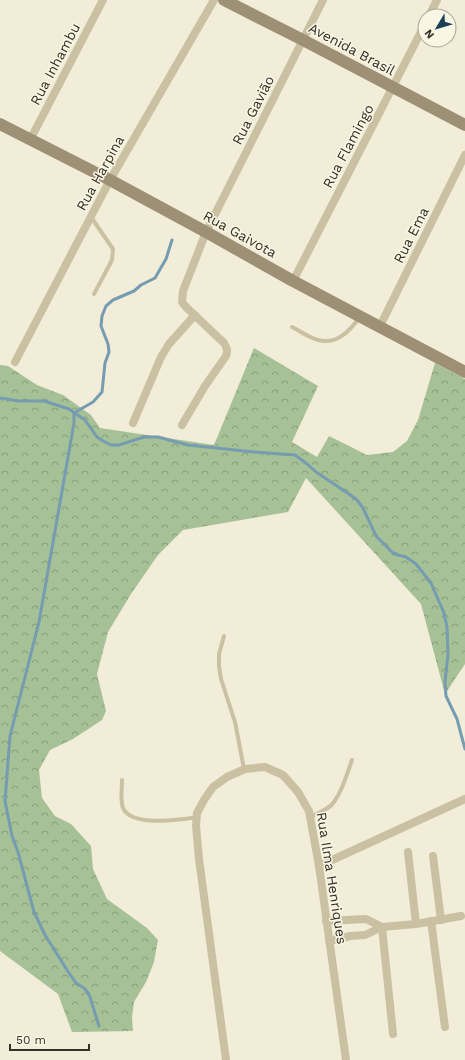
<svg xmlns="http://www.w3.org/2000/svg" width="465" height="1060" font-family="'Work Sans',sans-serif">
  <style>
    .forest { fill: url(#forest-crowns) }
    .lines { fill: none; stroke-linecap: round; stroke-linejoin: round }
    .stream { stroke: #759cb0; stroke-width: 3 }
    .lane { stroke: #cac1a3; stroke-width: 4 }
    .street { stroke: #cac1a3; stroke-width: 8 }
    .secondary { stroke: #9e9075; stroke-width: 12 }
    .labels { text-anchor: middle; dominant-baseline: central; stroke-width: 3; stroke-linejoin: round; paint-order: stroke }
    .street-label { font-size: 14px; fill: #352f26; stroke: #faf6e4 }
  </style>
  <defs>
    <pattern id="forest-crowns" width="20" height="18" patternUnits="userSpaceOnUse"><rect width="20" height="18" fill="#a7c197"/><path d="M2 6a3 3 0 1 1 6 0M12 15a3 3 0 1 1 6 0" fill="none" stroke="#899d7b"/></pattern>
  </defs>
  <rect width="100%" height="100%" fill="#f2edd8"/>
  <polygon class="forest" points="254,348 318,386 292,442 317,457 329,436 367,455 393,452 407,441 418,420 435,363 465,379 465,664 445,694 421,604 306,478 288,512 183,530 158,555 131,594 108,632 97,674 106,711 102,720 73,739 50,750 39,770 42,798 55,816 71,824 91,846 93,869 107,899 147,928 158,940 154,962 146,982 134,1002 132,1018 133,1031 72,1032 58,994 0,951 0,365 8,366 37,385 63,395 91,415 100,428 214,445"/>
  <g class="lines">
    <g class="stream">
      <polyline points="0,398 19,401 44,401 69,409 85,420 97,437 103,441 111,445 119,445 144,437 158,437 188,445 254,452 295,455 307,464 316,472 349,494 357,500 363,508 376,536 394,554 406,557 416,564 431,583 444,613 447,627 448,654 445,682 446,696 457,719 465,749"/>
      <polyline points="74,413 74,423 39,622 10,736 5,801 12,836 18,852 34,912 45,935 67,970 76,983 84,988 89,994 99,1026"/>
      <polyline points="74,413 93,402 102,392 105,363 109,352 108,344 101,326 102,316 106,306 113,300 134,291 141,285 155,278 166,259 172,240"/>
    </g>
    <g class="lane">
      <polyline points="91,217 113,249 112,260 94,294"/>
      <path d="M292,327C300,331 309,338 318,340C336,345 349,332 359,318"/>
      <polyline points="224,636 219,654 219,666 221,679 235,722 244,769"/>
      <path d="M122,780C122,789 120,800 123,808C131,827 180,820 197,817"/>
      <path d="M310,817C319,813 329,809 334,802C343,790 347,774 352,760"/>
    </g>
    <g class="street">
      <polyline points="429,16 437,0"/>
      <polyline points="30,140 103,0"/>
      <polyline points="293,281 425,24"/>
      <polyline points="380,326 465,155"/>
      <polyline points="15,362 110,180 214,0"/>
      <polyline points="133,423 161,357 169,344 195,315"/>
      <path d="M182,425L205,386L226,356C228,351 227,348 224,343L186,307L182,302L183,291L206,232L323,0"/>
      <polyline points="408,852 416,924"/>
      <polyline points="433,856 441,920"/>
      <polyline points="319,866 465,799"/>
      <polyline points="326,921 366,919 382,927"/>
      <polyline points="431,921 445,1027"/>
      <polyline points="382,927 393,1034"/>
      <polyline points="329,941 350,936 365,935 382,927 416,924 461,916"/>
      <polyline points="226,1060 199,859 196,826 197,813 204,800 213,787 227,777 245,769 265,767 283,775 298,792 309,811 319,866 346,1060"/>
    </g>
    <g class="secondary">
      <polyline points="224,0 303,40 465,125"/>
      <polyline points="0,124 110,180 206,232 293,281 465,372"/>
    </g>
  </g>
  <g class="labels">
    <g class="street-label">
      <text transform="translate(352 49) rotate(28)">Avenida Brasil</text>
      <text transform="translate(55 64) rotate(-62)">Rua Inhambu</text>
      <text transform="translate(253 110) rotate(-63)">Rua Gavião</text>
      <text transform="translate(348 146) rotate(-62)">Rua Flamingo</text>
      <text transform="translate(100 173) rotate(-61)">Rua Harpina</text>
      <text transform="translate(240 234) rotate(29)">Rua Gaivota</text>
      <text transform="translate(411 235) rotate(-63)">Rua Ema</text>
      <text transform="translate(332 878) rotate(81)">Rua Ilma Henriques</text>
    </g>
  </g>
  <g transform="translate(437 28) rotate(232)"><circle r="19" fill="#faf6e4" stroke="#aba698"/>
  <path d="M0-3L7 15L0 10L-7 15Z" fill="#1a4158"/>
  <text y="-6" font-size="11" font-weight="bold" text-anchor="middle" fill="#352f26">N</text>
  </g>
  <path d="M10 1044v6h79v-6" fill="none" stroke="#352f26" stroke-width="2"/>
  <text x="16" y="1044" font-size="12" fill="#352f26" stroke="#faf6e4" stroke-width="3" paint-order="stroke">50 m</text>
</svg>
